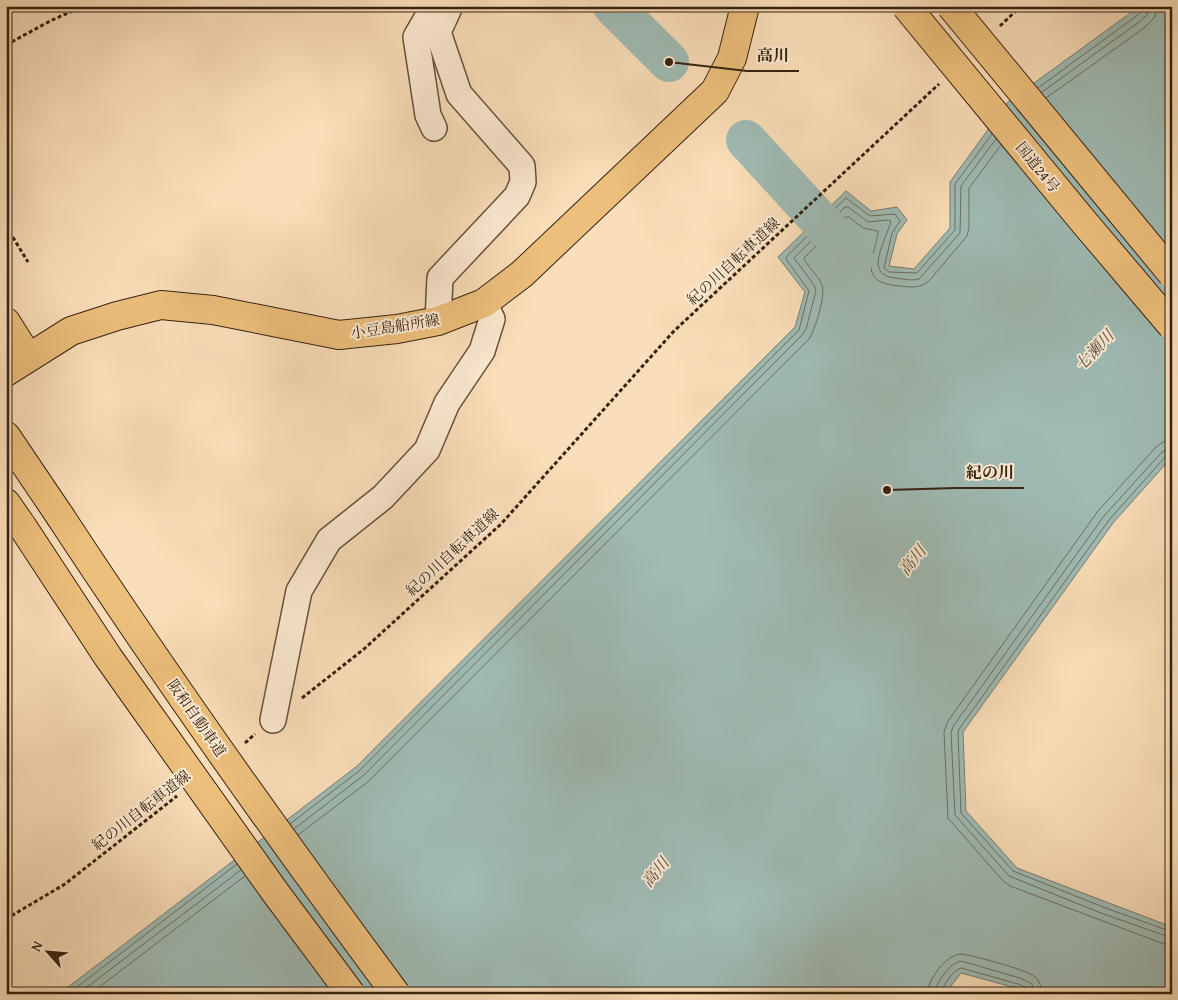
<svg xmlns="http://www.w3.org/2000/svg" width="1178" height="1000" font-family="'Gentium Book Plus','Noto Serif JP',serif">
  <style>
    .water { fill: #9fbbb4; stroke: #757e73 }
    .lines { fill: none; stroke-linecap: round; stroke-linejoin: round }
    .shore { stroke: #6a6e62; stroke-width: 1 }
    .river { stroke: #9fbbb4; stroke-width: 40 }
    .minor-casing { stroke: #66513b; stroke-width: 28 }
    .major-casing { stroke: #352211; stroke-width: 30 }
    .highway-casing { stroke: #352211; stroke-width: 30 }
    .path { stroke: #352211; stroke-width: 3; stroke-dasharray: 4 2.5; stroke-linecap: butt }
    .minor { stroke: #fcead2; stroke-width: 25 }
    .major { stroke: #edbf7c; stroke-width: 28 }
    .highway { stroke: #edbf7c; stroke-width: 28 }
    .highway-bridge-casing { stroke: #352211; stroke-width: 30; stroke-linecap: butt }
    .highway-bridge { stroke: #edbf7c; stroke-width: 28 }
    .labels { text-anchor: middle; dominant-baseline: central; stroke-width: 4; stroke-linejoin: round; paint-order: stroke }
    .street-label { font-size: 15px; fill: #352211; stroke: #fcead2 }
    .water-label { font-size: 16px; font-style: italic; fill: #555042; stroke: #fcead2 }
    .leader { fill: none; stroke: #352211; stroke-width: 2 }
    .callout-dot { fill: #352211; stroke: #fcead2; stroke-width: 2 }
    .callout-label { font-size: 16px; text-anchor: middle; font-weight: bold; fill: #352211; stroke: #fcead2; stroke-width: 4; stroke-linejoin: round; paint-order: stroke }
  </style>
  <rect width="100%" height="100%" fill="#fadeb9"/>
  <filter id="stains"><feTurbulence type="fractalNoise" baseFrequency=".004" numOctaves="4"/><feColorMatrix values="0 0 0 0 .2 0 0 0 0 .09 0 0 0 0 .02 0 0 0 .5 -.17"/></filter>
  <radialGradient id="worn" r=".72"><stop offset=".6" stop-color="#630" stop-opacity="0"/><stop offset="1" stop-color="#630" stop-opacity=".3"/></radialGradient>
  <polygon class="water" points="1140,6 1172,6 1172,457 1113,523 963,732 966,811 1017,868 1172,927 1172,994 1028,994 1016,988 961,973 945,994 59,994 356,767 795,327 805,292 778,257 846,191 871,211 897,207 907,220 897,234 889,266 914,269 950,228 950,182 1008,102"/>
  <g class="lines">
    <g class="shore">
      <polyline points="1038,88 1135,17 1142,11 1143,6"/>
      <polyline points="1042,92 1139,22 1147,15 1150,6"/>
      <polyline points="1046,98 1144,28 1155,17 1157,6"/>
      <polyline points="1172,441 1163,442 1156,447 1098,511 948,721 944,732 948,818 1003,881 1010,886 1164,944 1172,946"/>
      <polyline points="1172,448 1162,452 1104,516 954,725 951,732 955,815 1009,876 1101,913 1172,938"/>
      <polyline points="1172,455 1166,456 1109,520 959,729 958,733 961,813 1013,871 1103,907 1172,932"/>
      <polyline points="290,824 359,771 799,330 809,291 786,259 787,256 846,198 870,216 895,214 900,221 892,233 884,268 889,272 917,273 955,230 955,184 992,134"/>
      <path d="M294,829L364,775L803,334L806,329L816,291L814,285L794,258L845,207H848L868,222L888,220L891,221C887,239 862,275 895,278C903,279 911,281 919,279L960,233L961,186L996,139"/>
      <path d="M298,835L369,781L809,339C815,330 826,295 822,285C818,275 808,268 804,258L845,217H849L863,228L878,231C875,259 856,282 899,286C910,287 920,289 929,281L967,236L969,228V188L1001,145"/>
      <polyline points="68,994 237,864"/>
      <polyline points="78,994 241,870"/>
      <polyline points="90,994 245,876"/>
      <path d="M927,994C928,979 946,955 961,954C975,956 1024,969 1034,976C1040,981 1042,987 1042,994"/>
      <path d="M935,994C936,982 950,963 961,961L1020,978L1032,984L1035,994"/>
      <path d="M941,994C942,986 953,970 961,968L1018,984L1027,988L1028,994"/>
    </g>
    <g class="river">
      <polyline points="613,6 669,62"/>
      <polyline points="746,140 854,258"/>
    </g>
    <g class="minor-casing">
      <g id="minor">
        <polyline points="434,128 428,115 416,37 434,6"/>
        <polyline points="438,321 440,278 517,196 523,182 522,166 459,94 438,32 450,6"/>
        <polyline points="273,720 299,591 329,540 383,497 427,450 447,403 482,351 492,319 484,303"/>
      </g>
    </g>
    <g class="major-casing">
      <polyline id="major" points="6,372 71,331 117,316 161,305 213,310 339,335 397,329 438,321 484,303 522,274 715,91 732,58 745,6"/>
    </g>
    <g class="highway-casing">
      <g id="highway">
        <polyline points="6,322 28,357"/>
        <polyline points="6,436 60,516"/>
        <polyline points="6,503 22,526"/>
      </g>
    </g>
    <g class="path">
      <polyline points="1000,26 1021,6"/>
      <polyline points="6,45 52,20 84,6"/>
      <polyline points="6,226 28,262"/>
      <polyline points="302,698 364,649 501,524 674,331 939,84"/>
      <polyline points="245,743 255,734"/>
      <polyline points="6,919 65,884 177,796"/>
    </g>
    <use href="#minor" class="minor"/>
    <use href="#major" class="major"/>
    <use href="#highway" class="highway"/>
    <g class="highway-bridge-casing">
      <g id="highway-bridge">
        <polyline points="906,6 1083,221 1172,326"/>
        <polyline points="951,6 1172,274"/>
        <path d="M60,516C167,679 280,838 396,994"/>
        <polyline points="22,526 108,657 275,892 351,994"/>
      </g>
    </g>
    <use href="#highway-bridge" class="highway-bridge"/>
  </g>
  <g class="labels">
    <g class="street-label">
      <text transform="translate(1038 167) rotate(51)">国道24号</text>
      <text transform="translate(733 261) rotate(-43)">紀の川自転車道線</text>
      <text transform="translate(395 326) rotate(-9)">小豆島船所線</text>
      <text transform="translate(452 552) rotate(-43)">紀の川自転車道線</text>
      <text transform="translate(197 718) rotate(55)">阪和自動車道</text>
      <text transform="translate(141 810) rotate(-38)">紀の川自転車道線</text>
    </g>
    <g class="water-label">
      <text transform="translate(1094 350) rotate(-47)">七瀬川</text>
      <text transform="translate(912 560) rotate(-51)">高川</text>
      <text transform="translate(655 872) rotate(-51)">高川</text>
    </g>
  </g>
  <path class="leader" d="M669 62L747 71H799M887 490L956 488H1024"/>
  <g class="callout-dot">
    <circle cx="669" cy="62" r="5"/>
    <circle cx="887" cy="490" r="5"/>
  </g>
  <g class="callout-label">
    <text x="773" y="61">高川</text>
    <text x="990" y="478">紀の川</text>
  </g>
  <rect width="1178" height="1000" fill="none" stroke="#fadeb9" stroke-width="25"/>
  <rect x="8" y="8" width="1163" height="985" fill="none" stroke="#352211" stroke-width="2.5"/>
  <rect x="12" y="12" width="1153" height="975" fill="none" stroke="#352211"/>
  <g transform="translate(48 952) rotate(297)" stroke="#fcead2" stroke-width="4" paint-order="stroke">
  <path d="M0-4L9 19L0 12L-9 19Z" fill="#352211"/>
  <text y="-8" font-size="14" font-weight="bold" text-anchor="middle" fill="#352211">N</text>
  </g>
  <rect width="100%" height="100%" filter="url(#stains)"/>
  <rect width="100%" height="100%" fill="url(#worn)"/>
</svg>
